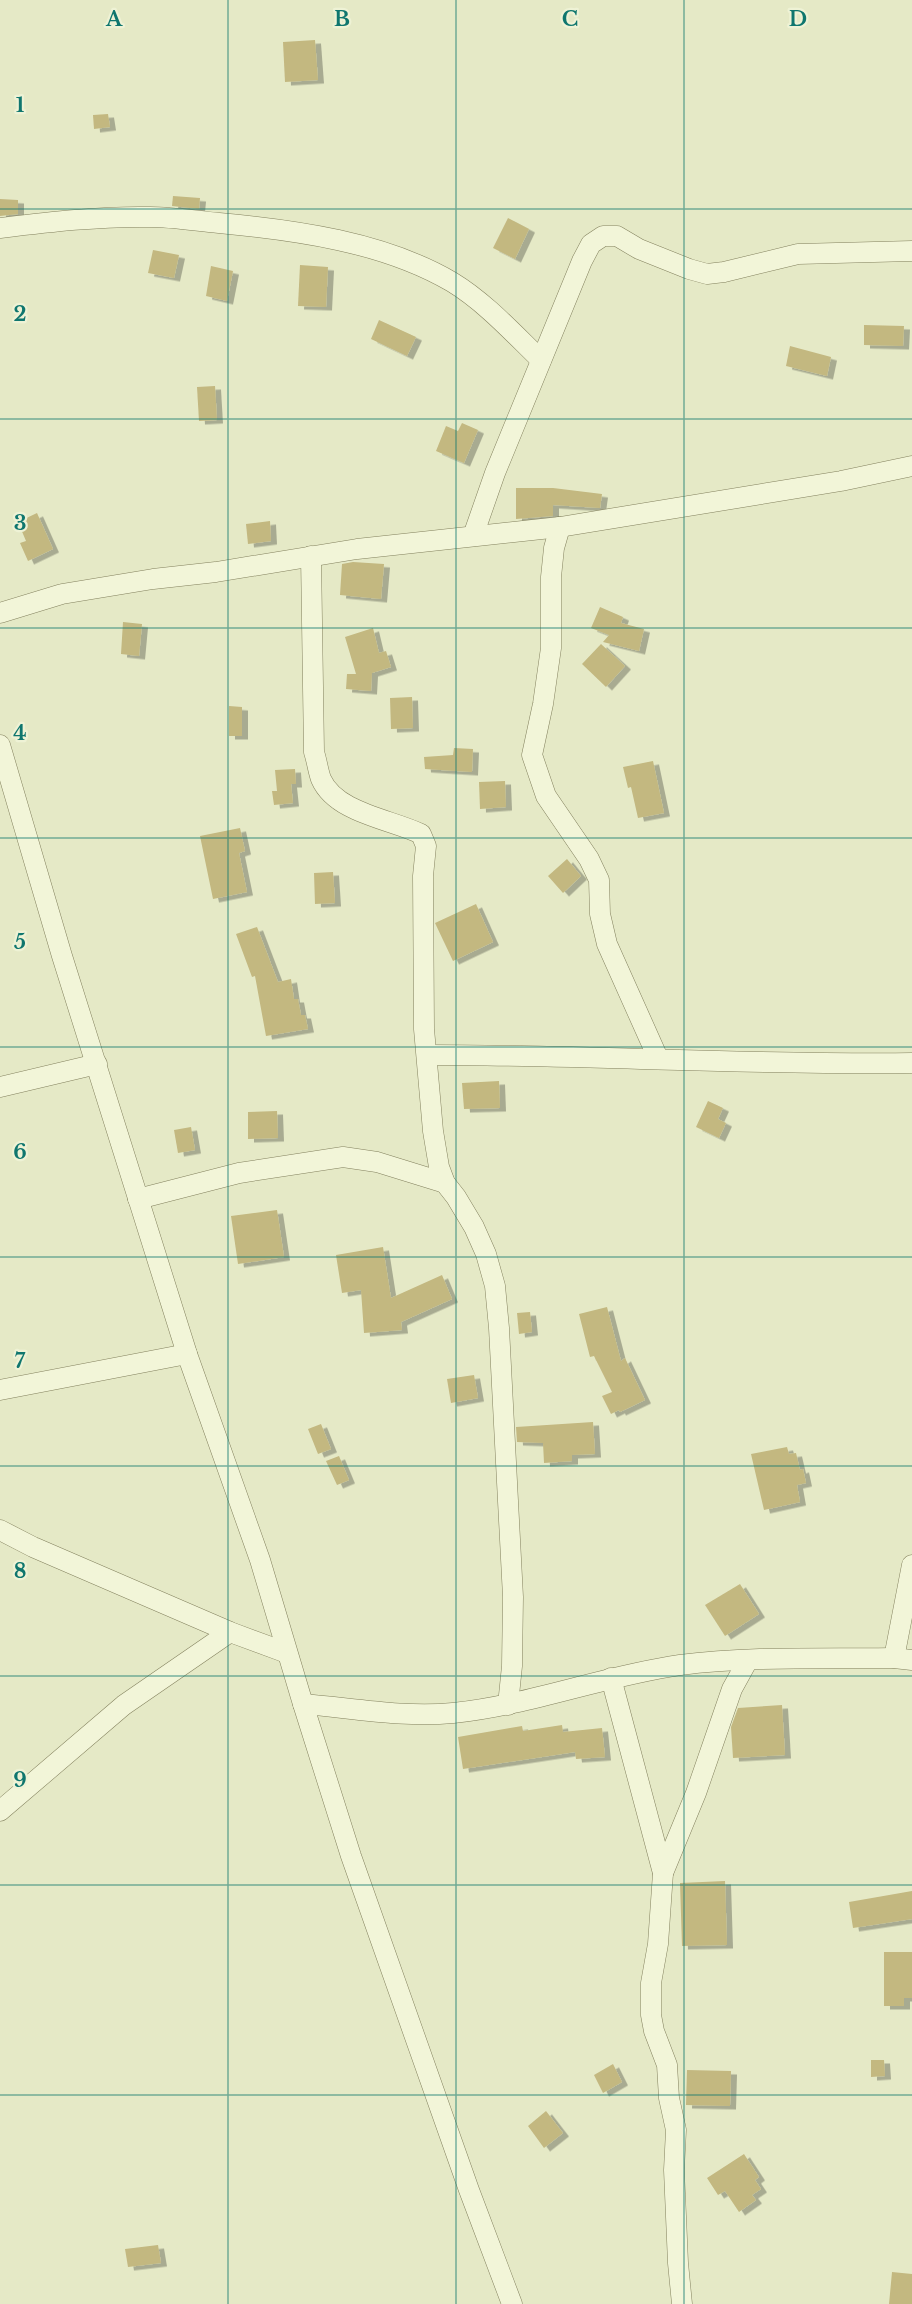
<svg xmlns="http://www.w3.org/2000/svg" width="912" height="2304" font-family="'Libre Baskerville',serif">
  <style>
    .building { fill: #c3b880; filter: url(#shadow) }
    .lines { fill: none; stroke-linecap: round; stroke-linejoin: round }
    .minor-casing { stroke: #83815e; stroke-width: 21 }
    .minor { stroke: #f2f5d8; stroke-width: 20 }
    .grid { fill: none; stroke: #0f766e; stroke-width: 1.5; stroke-opacity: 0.55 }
    .grid-label { font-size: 20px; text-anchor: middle; font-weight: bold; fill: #0f766e; stroke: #eef2d5; stroke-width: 4.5; stroke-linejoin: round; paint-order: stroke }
  </style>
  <defs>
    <filter id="shadow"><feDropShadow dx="6" dy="3.5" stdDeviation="0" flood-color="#0004"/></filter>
  </defs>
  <rect width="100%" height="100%" fill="#e5e9c6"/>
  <g class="building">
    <polygon points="315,40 318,80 285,82 283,42"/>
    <polygon points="108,114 110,127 94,129 93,115"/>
    <polygon points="173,196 200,198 199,209 172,206"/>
    <polygon points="0,199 18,200 18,214 0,216"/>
    <polygon points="508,218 529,229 515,259 493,248"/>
    <polygon points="153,250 179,255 174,278 148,273"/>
    <polygon points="300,265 328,267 326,307 298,306"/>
    <polygon points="211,266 233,271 227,301 206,296"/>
    <polygon points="379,320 416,337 407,356 371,339"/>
    <polygon points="864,325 904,326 903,346 864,345"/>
    <polygon points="790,346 831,357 827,376 786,366"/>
    <polygon points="215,386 217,420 199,421 197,387"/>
    <polygon points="462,423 478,430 464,463 436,451 446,426 458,431"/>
    <polygon points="516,488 553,488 602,494 600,508 553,505 553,516 516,519"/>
    <polygon points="37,513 53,549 28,561 20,543 26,541 18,522"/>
    <polygon points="270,521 271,541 248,544 246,524"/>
    <polygon points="353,562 384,564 381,599 340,595 342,564"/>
    <polygon points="600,607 623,617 621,623 644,629 639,651 603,642 609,635 591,628"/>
    <polygon points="123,622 142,624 139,656 121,654"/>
    <polygon points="373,628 379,653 386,651 391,667 372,673 371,691 346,689 347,674 356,674 345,637"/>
    <polygon points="601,644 625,666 606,687 582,664"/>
    <polygon points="412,697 413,728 391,729 390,698"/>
    <polygon points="229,706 242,707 242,736 229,736"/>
    <polygon points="454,748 473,749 472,772 425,769 424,757 453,755"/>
    <polygon points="653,761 664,813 638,818 631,787 628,788 623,767"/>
    <polygon points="295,769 296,784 291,784 293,803 274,805 272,791 277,791 275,770"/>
    <polygon points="505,781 506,807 480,809 479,782"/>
    <polygon points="240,828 245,851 239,853 247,892 213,899 200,836"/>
    <polygon points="567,859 581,876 563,893 548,876"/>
    <polygon points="333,872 335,903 315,904 314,873"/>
    <polygon points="476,904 493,942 453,961 435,923"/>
    <polygon points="257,927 278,982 291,979 294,999 298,999 301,1015 305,1015 308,1029 266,1036 255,976 252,977 236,934"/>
    <polygon points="499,1081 500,1108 464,1109 462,1083"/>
    <polygon points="708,1101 723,1108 718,1119 726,1123 719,1138 696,1127"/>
    <polygon points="277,1111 278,1138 248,1139 248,1112"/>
    <polygon points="191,1127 195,1150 178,1153 174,1130"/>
    <polygon points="277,1210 284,1257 238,1264 231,1216"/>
    <polygon points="383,1247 391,1298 442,1275 452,1299 401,1322 402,1330 364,1333 361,1290 342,1293 336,1255"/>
    <polygon points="607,1307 621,1361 625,1358 645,1400 620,1412 619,1410 611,1414 602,1396 612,1392 594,1356 590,1357 579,1314"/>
    <polygon points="530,1312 532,1332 519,1334 517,1313"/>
    <polygon points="474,1375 478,1398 451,1403 447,1379"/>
    <polygon points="593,1422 595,1454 572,1455 572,1461 544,1463 543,1443 517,1442 516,1427"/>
    <polygon points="321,1424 331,1449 318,1454 308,1429"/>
    <polygon points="787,1447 789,1454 796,1453 800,1470 803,1469 806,1483 797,1485 800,1502 764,1510 751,1454"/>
    <polygon points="339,1456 349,1480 337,1485 326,1461"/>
    <polygon points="740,1584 759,1614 725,1636 705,1605"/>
    <polygon points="782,1705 785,1755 733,1758 731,1727 738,1708"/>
    <polygon points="562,1725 563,1732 602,1728 605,1757 576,1759 575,1752 463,1769 458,1737 522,1726 523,1731"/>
    <polygon points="725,1881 727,1945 682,1946 680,1883"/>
    <polygon points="912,1891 912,1919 853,1928 849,1902"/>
    <polygon points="884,1952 912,1952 912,1998 904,1998 904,2006 884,2006"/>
    <polygon points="871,2060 884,2060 885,2076 871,2077"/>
    <polygon points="613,2064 622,2082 603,2093 594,2075"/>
    <polygon points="687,2070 731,2071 730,2106 686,2105"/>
    <polygon points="546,2111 563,2133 544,2148 528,2126"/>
    <polygon points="744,2154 759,2177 755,2180 761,2189 752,2195 756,2200 739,2212 725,2191 718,2195 707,2178"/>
    <polygon points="158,2245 161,2263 128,2267 125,2249"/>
    <polygon points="892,2272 912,2274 912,2304 889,2304"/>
  </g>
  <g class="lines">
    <g class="minor-casing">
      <g id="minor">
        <path d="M0,228C50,222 100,216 150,217C173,217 196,221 219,223C295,230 384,242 452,282C485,302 513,333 541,360"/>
        <polyline points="560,527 554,548 551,577 551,648 543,704 532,755 546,796 589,859 599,880 600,914 607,944 658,1058"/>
        <polyline points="473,536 495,473 582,261 591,244 603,236 617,236 639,249 689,269 707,274 724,272 798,254 912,251"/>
        <path d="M311,556L314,752C317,761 318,771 321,779C336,813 390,819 421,834L426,846L423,876L424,1029L433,1131L439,1167L445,1183L456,1197L474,1227L486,1254L495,1286L499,1328L513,1597L512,1666L508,1705"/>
        <polyline points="0,613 62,594 153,579 216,572 357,549 560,527 841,481 912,466"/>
        <polyline points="0,745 62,956 187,1354 260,1560 303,1704 351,1856 469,2190 512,2304"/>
        <path d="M427,1055C589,1055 750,1065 912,1063"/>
        <polyline points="0,1087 97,1064"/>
        <polyline points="138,1199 239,1173 343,1157 377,1162 445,1183"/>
        <polyline points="0,1390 187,1354"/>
        <polyline points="0,1530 33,1547 230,1632 287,1653"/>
        <polyline points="894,1658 912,1565"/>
        <polyline points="611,1678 663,1873 658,1944 651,1983 651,2015 654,2031 667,2065 669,2098 676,2130 674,2170 678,2263 682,2304"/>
        <path d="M303,1704C352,1708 404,1718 453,1713C530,1705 603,1676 680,1665C750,1656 823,1659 894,1658L912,1660"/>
        <polyline points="0,1811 124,1705 230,1632"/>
        <polyline points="663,1873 696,1793 732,1689 748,1660"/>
      </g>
    </g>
    <use href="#minor" class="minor"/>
  </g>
  <path class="grid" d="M228,0V2304M456,0V2304M684,0V2304M0,209H912M0,419H912M0,628H912M0,838H912M0,1047H912M0,1257H912M0,1466H912M0,1676H912M0,1885H912M0,2095H912"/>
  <g class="grid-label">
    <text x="114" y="26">A</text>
    <text x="342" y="26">B</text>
    <text x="570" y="26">C</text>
    <text x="798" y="26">D</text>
    <text x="20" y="112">1</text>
    <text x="20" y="321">2</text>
    <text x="20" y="530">3</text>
    <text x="20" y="740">4</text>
    <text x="20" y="949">5</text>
    <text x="20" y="1159">6</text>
    <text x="20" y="1368">7</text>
    <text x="20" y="1578">8</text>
    <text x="20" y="1787">9</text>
  </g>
</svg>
